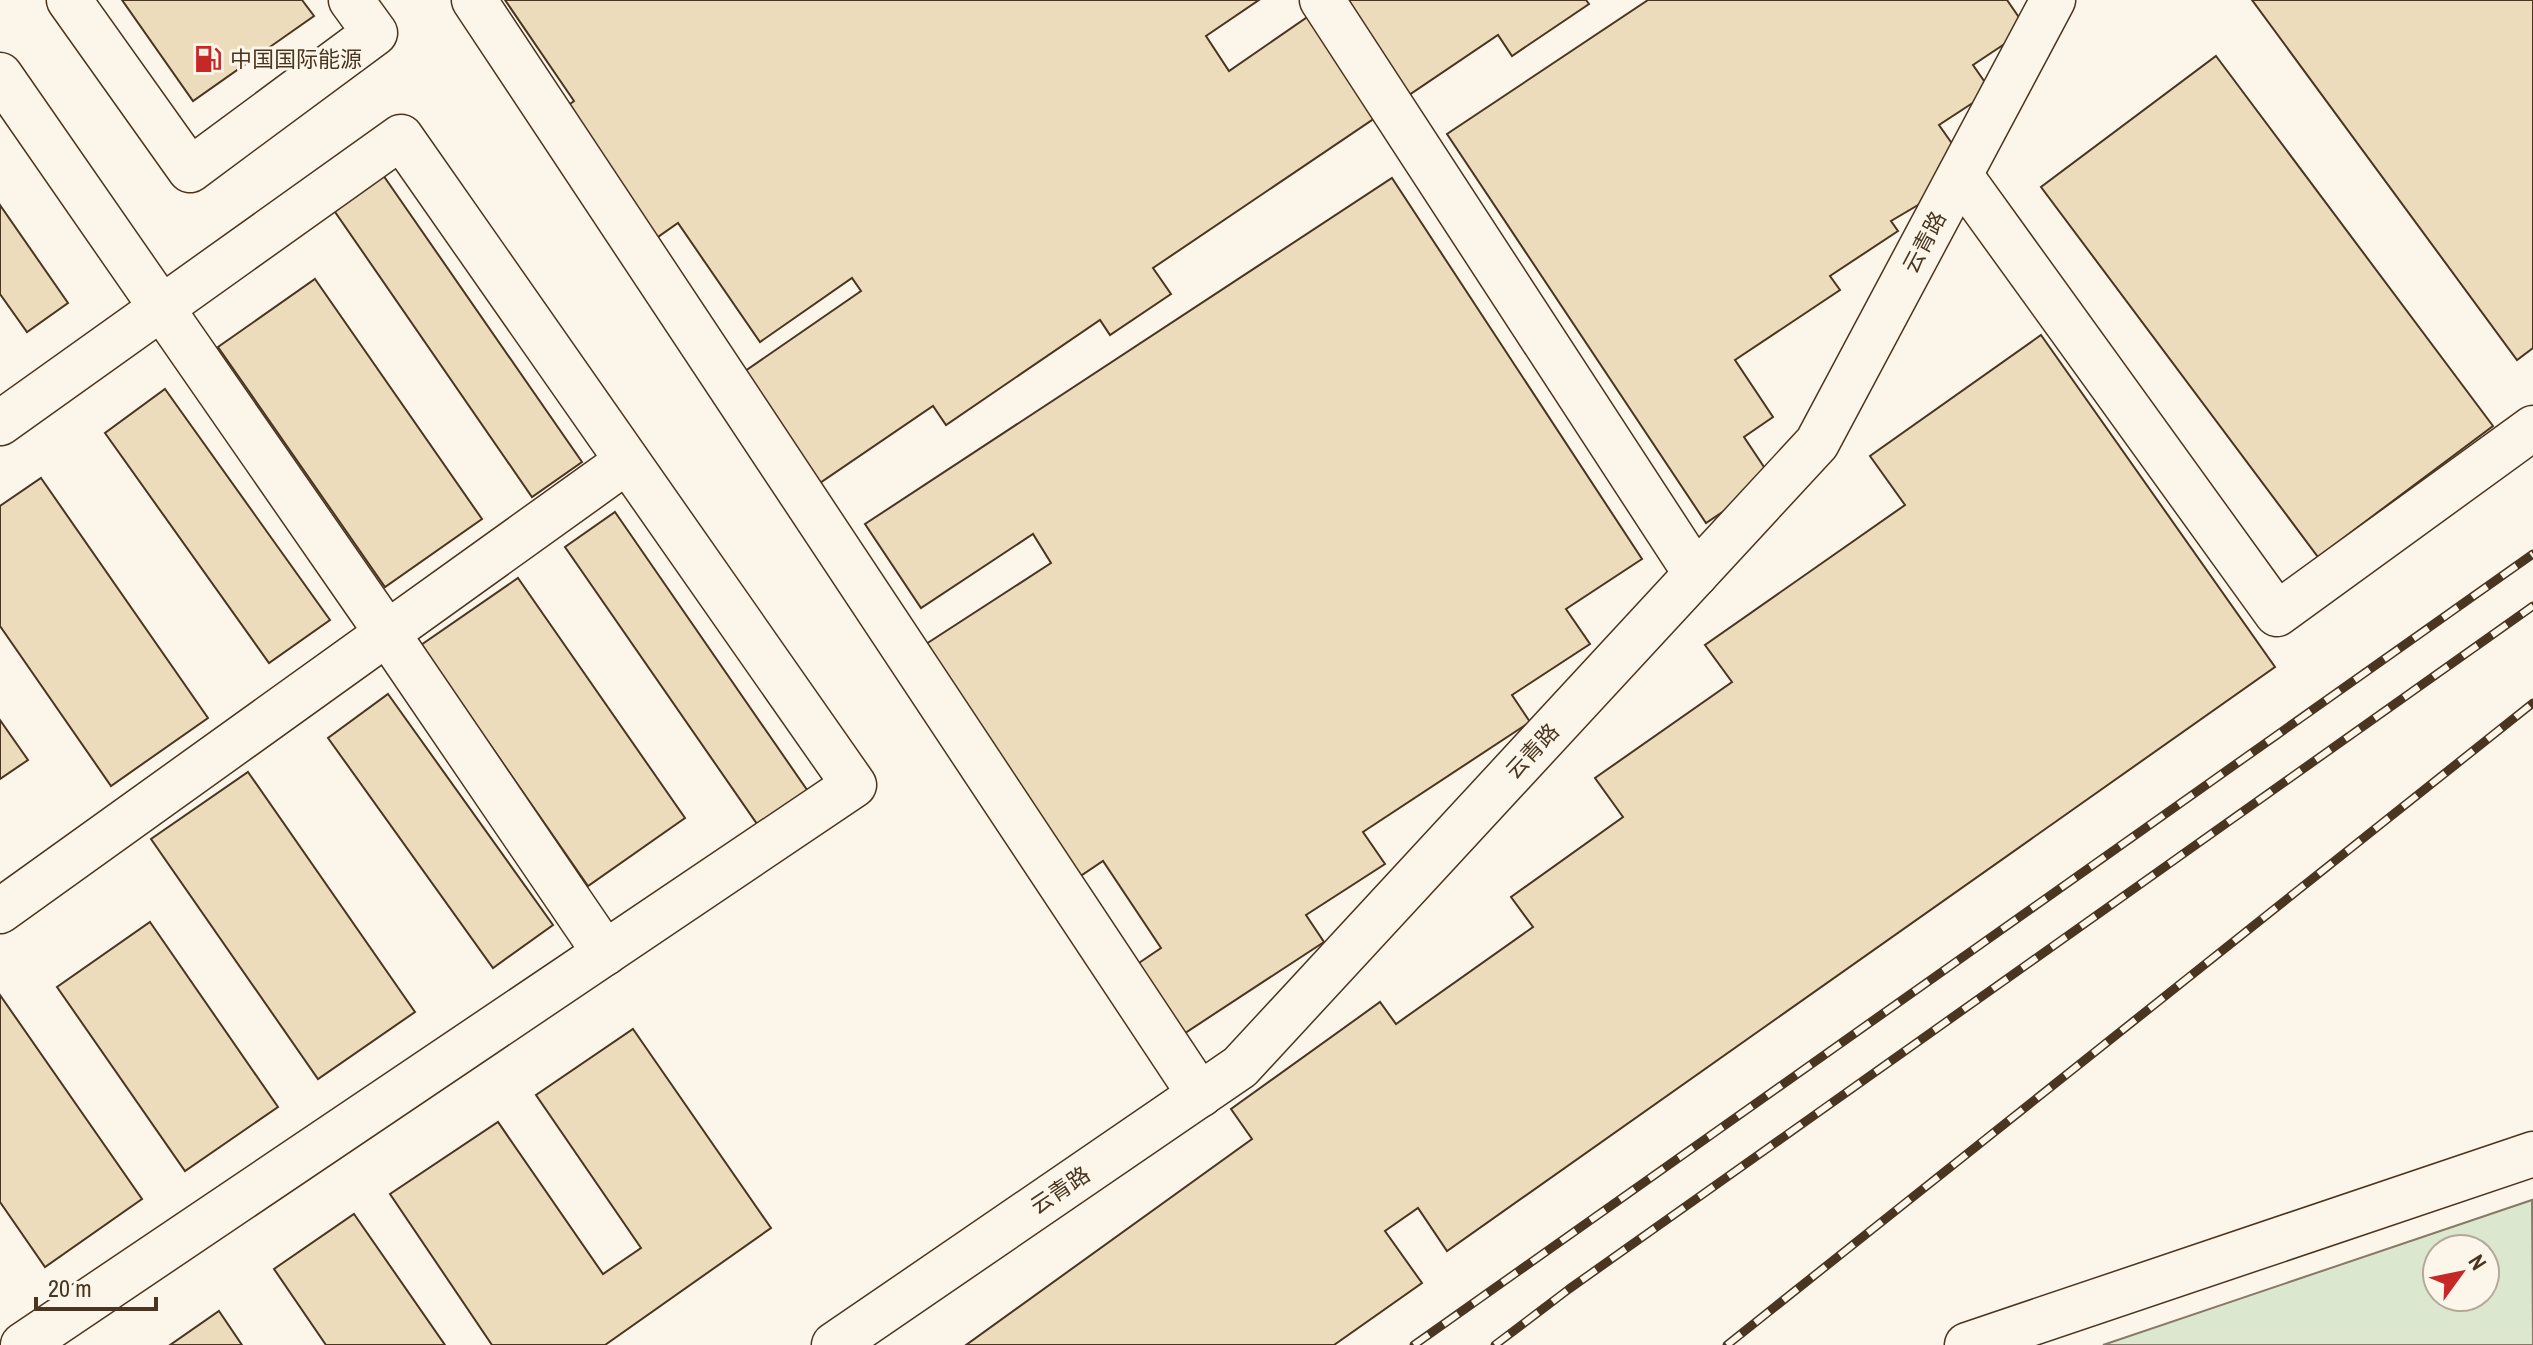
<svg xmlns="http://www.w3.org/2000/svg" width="2533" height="1345" font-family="'Archivo Narrow','Noto Sans SC',sans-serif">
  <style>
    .green { fill: #dce7d0; stroke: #887966; stroke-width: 2; fill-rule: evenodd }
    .building { fill: #ecdcbc; stroke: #4a3520; stroke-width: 2 }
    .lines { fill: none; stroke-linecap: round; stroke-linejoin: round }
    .minor-casing { stroke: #4a3520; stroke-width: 47 }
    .minor { stroke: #fbf6e9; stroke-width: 44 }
    .rail-casing { stroke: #4a3520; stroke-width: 9 }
    .rail { stroke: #fbf6e9; stroke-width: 6; stroke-dasharray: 18; stroke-linecap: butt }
    .labels { text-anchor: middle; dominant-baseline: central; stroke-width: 6; stroke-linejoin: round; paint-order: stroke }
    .poi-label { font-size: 22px; fill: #4a3520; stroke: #fbf6e9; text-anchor: start }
    .street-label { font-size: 22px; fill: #4a3520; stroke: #fbf6e9 }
  </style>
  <rect width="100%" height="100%" fill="#fbf6e9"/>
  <path class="green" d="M2532,1200L2533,1345H2103ZM2437,1249H2485V1297H2437Z"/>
  <g class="building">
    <polygon points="122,0 302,0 314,16 193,101"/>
    <polygon points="505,0 1259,0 1206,36 1229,71 1332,0 1586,0 1589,4 1512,56 1498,35 1153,268 1171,294 1110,335 1100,320 946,425 933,406 811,489 735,378 861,291 852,278 760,342 678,223 645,246 555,115 574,101"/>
    <polygon points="1648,0 2007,0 2027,29 1973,65 1991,91 1939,125 1958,152 1940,192 1891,221 1898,231 1830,276 1840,290 1735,360 1773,417 1744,437 1772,479 1706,523 1447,134"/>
    <polygon points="2252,0 2533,0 2533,348 2517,360"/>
    <polygon points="2216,56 2493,426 2318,557 2041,187"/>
    <polygon points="383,175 582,462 532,497 333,209"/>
    <polygon points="1392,178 1642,559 1566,609 1590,644 1512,695 1530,722 1363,832 1385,864 1306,915 1324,942 1179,1037 1133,967 1161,948 1103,861 1076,879 923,646 1051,563 1033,534 921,608 865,524"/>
    <polygon points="0,205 68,303 27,332 0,294"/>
    <polygon points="315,279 482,519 385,587 218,347"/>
    <polygon points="2041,335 2275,667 1447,1251 1418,1208 1385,1231 1422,1283 1334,1345 966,1345 1252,1139 1231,1109 1380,1002 1396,1024 1533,927 1511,897 1623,817 1595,778 1732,682 1705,645 1905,505 1870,456"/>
    <polygon points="165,389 330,620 269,663 105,433"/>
    <polygon points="41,478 208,718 111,786 0,626 0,506"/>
    <polygon points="615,512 814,800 764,834 565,547"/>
    <polygon points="518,578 685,818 588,886 421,645"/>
    <polygon points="388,694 553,925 493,968 328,738"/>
    <polygon points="0,720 28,760 0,779"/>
    <polygon points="248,772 415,1012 318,1079 151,839"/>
    <polygon points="150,922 278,1107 185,1171 57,987"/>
    <polygon points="0,995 142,1199 45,1267 0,1202"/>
    <polygon points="633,1029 771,1228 605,1345 492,1345 390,1194 498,1122 603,1274 641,1248 536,1095"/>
    <polygon points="354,1214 445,1345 326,1345 274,1269"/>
    <polygon points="219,1311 242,1345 170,1345"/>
  </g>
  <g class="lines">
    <g class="minor-casing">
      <g id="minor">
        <polyline points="69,0 190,170 375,33 351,0"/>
        <polyline points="474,0 1200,1095"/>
        <polyline points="1322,0 1696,574"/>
        <polyline points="0,75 387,633 605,953"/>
        <polyline points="1960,175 2277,614 2533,428"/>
        <polyline points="0,423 401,137 854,785 23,1345"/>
        <polyline points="0,911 627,461"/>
        <polyline points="834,1345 1240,1067 1817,443 2053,0"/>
        <polyline points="1967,1345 2533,1154"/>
      </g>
    </g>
    <use href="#minor" class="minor"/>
    <g class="rail-casing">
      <g id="rail">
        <polyline points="1414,1345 2533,554"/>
        <polyline points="1495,1345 1569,1289 2533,606"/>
        <polyline points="1727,1345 2533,703"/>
      </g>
    </g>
    <use href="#rail" class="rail"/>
  </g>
  <defs>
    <g id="fuel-bare" transform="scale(2.16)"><path d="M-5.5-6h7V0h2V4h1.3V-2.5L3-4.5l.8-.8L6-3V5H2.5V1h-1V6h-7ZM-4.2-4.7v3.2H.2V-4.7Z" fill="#c62828" stroke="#fbf6e9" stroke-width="2.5" paint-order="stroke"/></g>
  </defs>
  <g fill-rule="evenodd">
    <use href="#fuel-bare" x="208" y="59"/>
  </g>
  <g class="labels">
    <g class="poi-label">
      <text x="230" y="59">中国国际能源</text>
    </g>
    <g class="street-label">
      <text transform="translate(1924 242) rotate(-62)">云青路</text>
      <text transform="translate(1532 751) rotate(-47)">云青路</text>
      <text transform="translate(1060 1190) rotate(-34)">云青路</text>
    </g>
  </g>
  <g transform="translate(2461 1273) rotate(57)"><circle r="38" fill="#fbf6e9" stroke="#b4a999" stroke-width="2"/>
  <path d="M0-6L14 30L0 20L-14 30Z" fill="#c62828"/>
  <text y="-12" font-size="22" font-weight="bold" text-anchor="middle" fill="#4a3520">N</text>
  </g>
  <path d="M36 1297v12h120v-12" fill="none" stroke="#4a3520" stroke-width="4"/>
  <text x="48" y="1297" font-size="24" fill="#4a3520" stroke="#fbf6e9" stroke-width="6" paint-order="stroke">20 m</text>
</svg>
